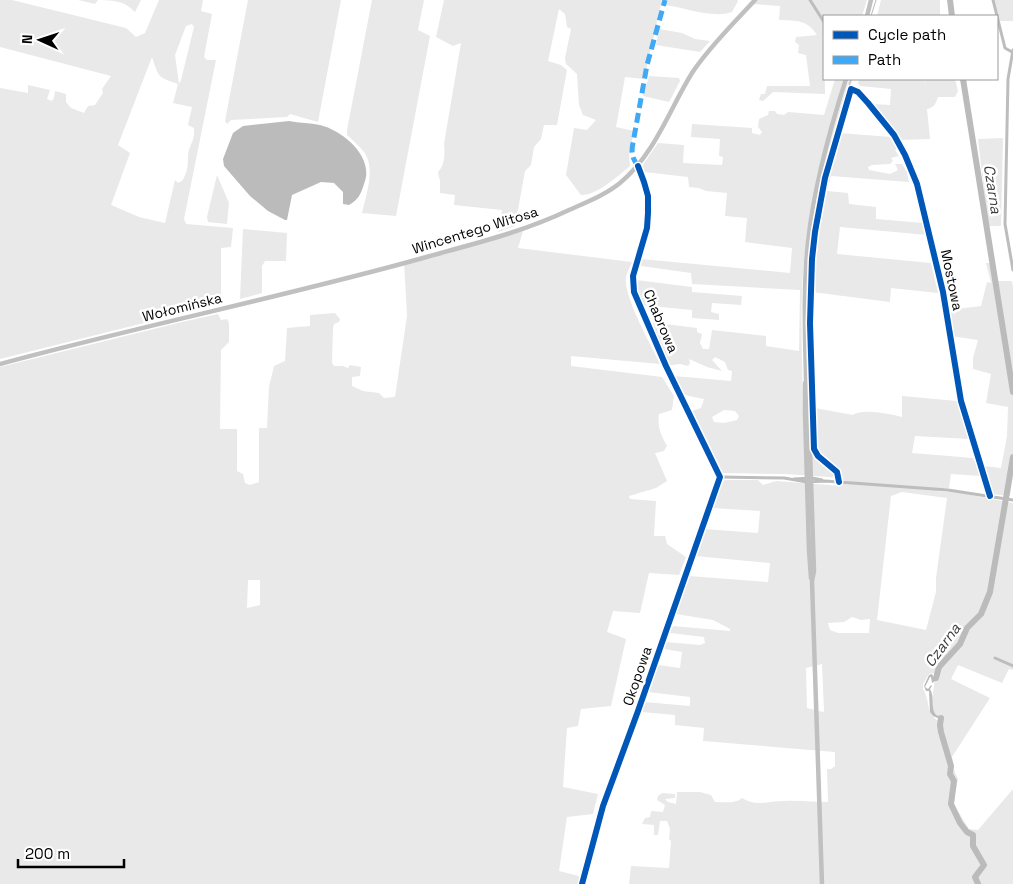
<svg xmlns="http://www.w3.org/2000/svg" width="1013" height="884" font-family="'Space Grotesk',sans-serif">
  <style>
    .green { fill: #e9e9e9; fill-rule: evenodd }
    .water { fill: #bbb }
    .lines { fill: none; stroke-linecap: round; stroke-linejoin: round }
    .stream { stroke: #bbb; stroke-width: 1 }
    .river { stroke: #bbb; stroke-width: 6 }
    .street { stroke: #bdbdbd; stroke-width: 3 }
    .secondary { stroke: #c0c0c0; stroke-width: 4.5 }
    .quiet { stroke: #3fa9f5; stroke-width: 5; stroke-dasharray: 10 5; stroke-linecap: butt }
    .cycleway-casing { stroke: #fff; stroke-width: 9 }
    .cycleway { stroke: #0057b8; stroke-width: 6 }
    .labels { text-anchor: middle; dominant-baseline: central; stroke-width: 5; stroke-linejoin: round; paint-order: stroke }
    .street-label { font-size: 14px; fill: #000; stroke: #fff }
    .water-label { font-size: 15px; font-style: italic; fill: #3f3f3f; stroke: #fff }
  </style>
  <rect width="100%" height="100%" fill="#fff"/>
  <g class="green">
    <path d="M0,0H12L126,28L136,37L145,33L159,0H203L201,11L212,14L204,57L207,60H216L184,219L186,224L233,228L231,247L221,248V304C214,306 208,304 200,305L198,310L179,314L175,307L174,311L176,315L0,359V88L28,93V85L50,90L47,99L52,101L54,98L55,91L66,94V102L71,108L84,113L88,106L95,105L103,93L102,89L111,76L0,47ZM192,24L194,27L181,80L179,84L175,55L186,26ZM152,57C159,78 158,77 178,84L173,103L192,107L188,125L194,128C195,142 189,145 188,155C188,165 188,172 182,181L178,183L175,180L165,223L139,217L111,205L130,153L118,145Z"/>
    <path d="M78,0H141L135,12C123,0 115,1 98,0L95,4Z"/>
    <polygon points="248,0 341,0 318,122 290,114 287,117 231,120 227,124 225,121"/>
    <path d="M372,0H424L418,30L430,36L396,216L362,213C366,196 376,168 364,152C359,146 353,140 347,135V130Z"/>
    <path d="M444,0H662L644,79L625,77L616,127L634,131L629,155L630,166C618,176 596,196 581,195L566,175L574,128L587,130L596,120L583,115L579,105L577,74L566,64L565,58L571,29L567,27L565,14L559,9L548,61L561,65L567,70L557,125H544L541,139L534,147L531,165L525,171L515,226L498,232L502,210L454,205L455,195L440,193V181L438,172C445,165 445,153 444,144L461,43L453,46L436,37Z"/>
    <path d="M665,0H737L738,1L732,12C712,19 684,7 664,5Z"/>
    <path d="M755,0H867L862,16H824L825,94L773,92L763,101L759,100L761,94H765L767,86H810L806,55L798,53L799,45L795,42L796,37L817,35C807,19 796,21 779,20L780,6L752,4Z"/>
    <polygon points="881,0 940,0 940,16 877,16"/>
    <polygon points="994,0 1013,0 1013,21 999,21"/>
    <polygon points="659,29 682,33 695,39 710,41 700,52 656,45"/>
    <polygon points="649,76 679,78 680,81 669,102 643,96"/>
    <path d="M835,79H844C825,139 810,198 804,261C799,312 803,365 803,417H811C806,350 803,282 813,215C821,169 834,124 849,79H853L844,104L847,106L840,133L891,137L897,149L895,150L899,156L891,158L893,161L890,164L872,165L868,167L869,170L890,174L898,170L895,164H902L907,172L909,182L831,176L827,191L848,193L849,204L876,207V219L924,223L927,235L840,227L837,254L931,263L938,293L891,288L890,302L812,292L811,351L815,408L853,415C862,408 891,414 902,417V396L957,401L969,439L915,436L912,453L973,458L981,476L951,474L949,488H937V491L961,493L1013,503V670L1009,669L1002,683L958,665L951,679L990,698L952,757L954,770L958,779L953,803L969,829L978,830L1013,789V884H629L631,866L669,868L671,841L669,839L670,829L667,821H660L658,835H654V825L642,824L645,818L650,817L651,811L663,812L665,805L657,800L658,796L662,793L675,794V798L665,799L668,802L676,804L677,792H700L711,795L715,802C724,802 735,804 742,798C757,807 768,801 784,801C799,800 814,802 828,802L827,769H831L835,766V752L703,741L704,728L675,725V715L642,712L644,702L690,706V697L648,692L658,665L680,668L682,652L664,649L666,642L700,645L705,643L704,637L670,633L673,626L730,631V629L713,620L676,614L689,576L768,582L770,563L695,556L704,529L758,533L760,511L712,508L721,484L725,480H758L763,485L776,481L842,486L843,478L785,474L721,473L716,461L692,411L701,408L704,399L684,395L674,376L731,381L732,371L728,370L725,362L715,357L712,360L722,371L707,367L689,359L690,363L688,366L680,364L666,366L647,324L657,323L697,328V332L702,334L700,343L703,349H709L712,330L766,336V346L799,351L800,290L692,284L691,273L641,266V259L790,273L792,248L745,242L747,218L725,216L727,193L706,191L699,188L689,187L688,177L644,172L642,166L658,143L684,145L683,163L722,165L723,157L719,156L720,139L691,137L692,124L752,128V133L760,135L762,132L758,127L759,119L768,115L769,111H775L777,114L784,115L788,112L824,115ZM724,410L735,411L739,416L737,420L724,423L714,422L712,417ZM902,492L947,498L936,578V592L926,630L877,620L891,496ZM852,617L861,620L870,619L869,633H838L830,630L828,623L844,622ZM822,664L824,711L823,712L807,708L806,668ZM934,673C937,687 927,702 936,716H940L942,721L940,725L937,724L939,721C926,715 930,700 923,689V684L929,674Z"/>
    <path d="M859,79H891V81L892,79H924L925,84V79H955L958,91L955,97H938C936,103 934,108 927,109L930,139L899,140L873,104L890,105L891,89L860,86L858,83Z"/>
    <polygon points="1003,138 1001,226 988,226 978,139"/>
    <polygon points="217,175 229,203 227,224 208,222 207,217"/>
    <polygon points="243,229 287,233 286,261 265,261 262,266 262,293 240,299"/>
    <path d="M523,231L518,248L632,262C630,267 627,272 626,277C623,296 651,345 660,364L571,356V366L662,377L674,396L672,410L659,414C657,427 661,435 667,446L664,451L655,453L667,481L656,488L629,496L630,499L656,501L654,536H665L667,544L686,557L679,575L649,573L640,613L613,611L607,632L626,639L611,706L581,709L578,726L567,728L563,787L598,794L593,814L567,817L559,871L579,876L581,884H0V367L182,322L218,314L221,320L227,319L229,323V342L221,350L220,429H237V471L243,474L245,483L250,485L259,482V428H267L269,387L274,366L285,361L287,328L310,326V315L335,313L340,319L339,322L334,324L333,328L332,363L334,366H343L348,368L350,365L361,367L360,376L352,377V386L363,391L379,393L384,398L395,397L407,316L404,261L464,244ZM248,580H260V605L247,608Z"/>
    <polygon points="986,263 992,263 1008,371 1010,370 996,281 1012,281 1013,287 1013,474 1010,496 992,494 984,466 1001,468 1007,436 1008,407 986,403 991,374 973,369 973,358 978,340 951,336 951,320 948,310 981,306 987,282 991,283"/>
    <polygon points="636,280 692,287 692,292 742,296 741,305 712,303 711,312 719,314 719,320 692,318 692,310 641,305 636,288"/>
  </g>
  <g class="water">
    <path d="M289,121C299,123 310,123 320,125C344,131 375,158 364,184C361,194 358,200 349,205L343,204V192L334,183L321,182L292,195L287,220H285L268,211L250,196L224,166L223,159L233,133L243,126Z"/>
    <path d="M939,672L937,680L932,683L931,677H930L925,687L928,689L931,685L932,686L930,689C935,697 930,708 936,715L942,717V721L940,725V719L933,716L930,712L929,691H926L924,686L929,675L932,674L934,678Z"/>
  </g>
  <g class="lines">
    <g class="stream">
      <polyline points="871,16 876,0"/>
      <polyline points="817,211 829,154 851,79"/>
    </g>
    <g class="river">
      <polyline points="950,0 952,16"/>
      <polyline points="963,79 1013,392"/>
      <polyline points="936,678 939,667 960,644 967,628 981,614 990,592 1013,457"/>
      <polyline points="941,718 940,725 941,732 951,766 950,774 954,781 951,804 960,823 967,832 973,835 973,846 984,865 975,877 978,884"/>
    </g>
    <g class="street">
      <polyline points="810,0 824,22"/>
      <polyline points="993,0 1005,48 1012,52"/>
      <polyline points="1013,50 1008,79 1005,224 1013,270"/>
      <polyline points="638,166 644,182 648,196 648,213 647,228 633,276 634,292 666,366 720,477"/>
      <polyline points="720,477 784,478 807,482 825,481 948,490 1013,500"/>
      <polyline points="794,479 812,478 822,480"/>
      <polyline points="839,482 837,472 818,456 814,449 810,323 812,259 815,232 825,178 851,89 858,92 868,103 894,135 905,155 917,184 943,292 961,401 990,496"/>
      <polyline points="995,658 1013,666"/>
      <polyline points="582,884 603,806 638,711 720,477"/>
    </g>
    <g class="secondary">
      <polyline points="867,16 871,0"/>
      <path d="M0,364C140,326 283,297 423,258C473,244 523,232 569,210C587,202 605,195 620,183C655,154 669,110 692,73C709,47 734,23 755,0"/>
      <polyline points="805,383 805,413 809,550 811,578"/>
      <path d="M822,884L812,581L814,571L808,392L806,380C805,334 803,288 808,242C814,186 829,132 846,79"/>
    </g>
    <path class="quiet" d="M638,166C632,158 631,153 633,143L647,65L665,0"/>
    <g class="cycleway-casing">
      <g id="cycleway">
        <polyline points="839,482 837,472 818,456 814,449 810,323 812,259 815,232 825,178 851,89 858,92 868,103 894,135 905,155 917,184 943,292 961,401 990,496"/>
        <polyline points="582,884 603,806 638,711 720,477 666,366 634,292 633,276 647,228 648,213 648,196 644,182 638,166"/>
      </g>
    </g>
    <use href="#cycleway" class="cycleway"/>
  </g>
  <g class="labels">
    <g class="street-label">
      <text transform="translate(475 230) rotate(-17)">Wincentego Witosa</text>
      <text transform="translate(952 280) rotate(78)">Mostowa</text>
      <text transform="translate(182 307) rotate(-14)">Wołomińska</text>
      <text transform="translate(661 321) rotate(67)">Chabrowa</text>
      <text transform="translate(637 676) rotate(-71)">Okopowa</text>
    </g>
    <g class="water-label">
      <text transform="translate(993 189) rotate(81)">Czarna</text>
      <text transform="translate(942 645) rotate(-54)">Czarna</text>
    </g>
  </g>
  <rect x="823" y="15" width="175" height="65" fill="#ffffff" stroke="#999999"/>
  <rect x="833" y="31" width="25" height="8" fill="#0057b8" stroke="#999999"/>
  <text x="868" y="40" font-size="15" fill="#000000">Cycle path</text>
  <rect x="833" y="56" width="25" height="8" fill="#3fa9f5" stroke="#999999"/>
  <text x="868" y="65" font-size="15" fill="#000000">Path</text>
  <g transform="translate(40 40) rotate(273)" stroke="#ffffff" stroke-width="4" paint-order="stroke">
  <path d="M0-4L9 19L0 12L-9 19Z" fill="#000000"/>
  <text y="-8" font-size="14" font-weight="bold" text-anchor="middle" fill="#000000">N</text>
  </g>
  <path d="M18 859v8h106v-8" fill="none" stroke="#000000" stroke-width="2.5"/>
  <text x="25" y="859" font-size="15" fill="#000000" stroke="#ffffff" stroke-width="4" paint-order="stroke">200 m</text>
</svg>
